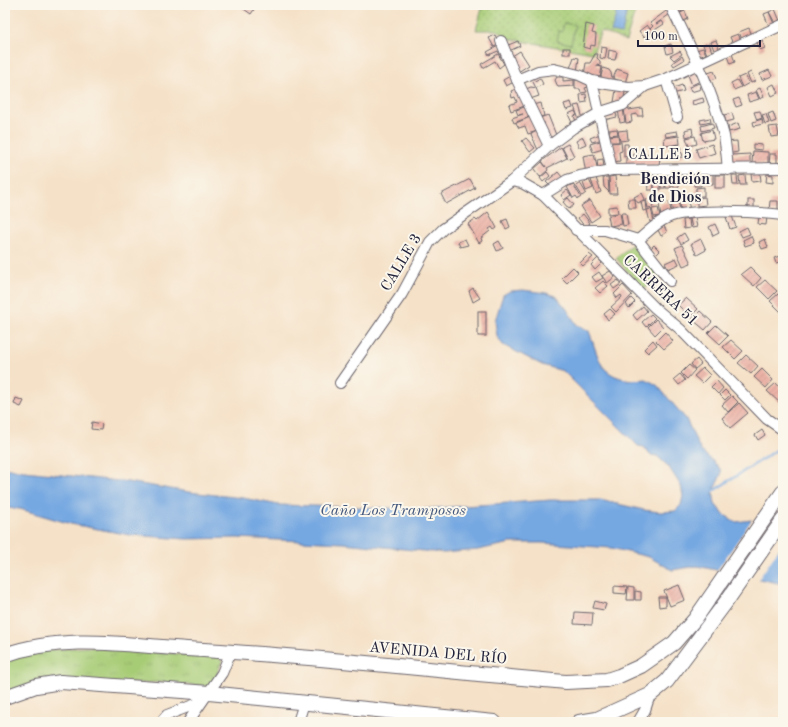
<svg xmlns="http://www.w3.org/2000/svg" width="788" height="727" font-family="'Old Standard TT',serif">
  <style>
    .grass { fill: url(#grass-tufts); stroke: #647758 }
    .park { fill: url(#park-dots); stroke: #647758 }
    .garden { fill: #a7cc76; stroke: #647758 }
    .water { fill: #75a7e1; stroke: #4c648e }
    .pier { fill: #f5e1c7 }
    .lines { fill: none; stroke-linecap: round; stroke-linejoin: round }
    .stream { stroke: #75a7e1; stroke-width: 2.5 }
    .building { fill: url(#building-hatch) }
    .minor-casing { stroke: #6c656c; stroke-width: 12 }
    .secondary-casing { stroke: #6c656c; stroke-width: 16 }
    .minor { stroke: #fff; stroke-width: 10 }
    .secondary { stroke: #fff; stroke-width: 14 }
    .labels { text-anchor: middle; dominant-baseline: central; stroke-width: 4; stroke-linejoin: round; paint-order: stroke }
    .street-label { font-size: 15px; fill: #22223b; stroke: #fbf7ec }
    .neighbourhood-label { font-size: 16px; font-weight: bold; fill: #22223b; stroke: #fbf7ec }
    .water-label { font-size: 16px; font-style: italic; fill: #43577d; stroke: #fbf7ec }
  </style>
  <defs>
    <pattern id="grass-tufts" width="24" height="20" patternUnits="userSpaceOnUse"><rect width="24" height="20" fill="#a7cc76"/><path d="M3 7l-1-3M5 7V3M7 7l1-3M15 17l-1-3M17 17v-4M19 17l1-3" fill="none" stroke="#8faf67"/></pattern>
    <pattern id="park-dots" width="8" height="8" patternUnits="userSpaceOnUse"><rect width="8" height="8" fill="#a7cc76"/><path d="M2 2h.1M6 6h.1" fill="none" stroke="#8faf67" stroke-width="1.8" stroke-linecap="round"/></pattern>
    <pattern id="building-hatch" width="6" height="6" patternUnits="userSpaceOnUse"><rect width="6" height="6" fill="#ecb3a7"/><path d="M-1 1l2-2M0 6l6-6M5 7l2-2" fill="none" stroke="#ca9a91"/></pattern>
  </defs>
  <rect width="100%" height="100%" fill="#fbf7ec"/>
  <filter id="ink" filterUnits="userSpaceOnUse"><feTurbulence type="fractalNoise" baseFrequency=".025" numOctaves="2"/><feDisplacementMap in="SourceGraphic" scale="8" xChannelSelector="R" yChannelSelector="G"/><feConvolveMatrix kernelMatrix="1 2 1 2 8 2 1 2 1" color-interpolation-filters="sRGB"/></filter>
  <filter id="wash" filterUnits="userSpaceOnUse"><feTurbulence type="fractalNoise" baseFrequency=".012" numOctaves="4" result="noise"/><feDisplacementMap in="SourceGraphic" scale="16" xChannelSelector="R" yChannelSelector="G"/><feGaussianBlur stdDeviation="0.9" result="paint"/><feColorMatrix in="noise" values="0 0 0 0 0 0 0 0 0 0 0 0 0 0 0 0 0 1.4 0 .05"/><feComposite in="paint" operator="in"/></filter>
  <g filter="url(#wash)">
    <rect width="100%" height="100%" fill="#f5e1c7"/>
    <polygon class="grass" points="85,647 219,657 222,661 212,687 162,682 5,691 5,660 30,652"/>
    <polygon class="park" points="483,5 637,5 626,41 601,31 593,53 509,39 497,30 476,30"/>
    <g class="garden">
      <polygon points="564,23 575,25 571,44 557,41 559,31 562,32"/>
      <polygon points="635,242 661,274 643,290 616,258"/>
    </g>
    <g class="water">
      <polygon points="619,5 631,5 626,14 622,34 611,32"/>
      <path d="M523,290L546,293L556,296L566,308L577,325L589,331C593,341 598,362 605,369C616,380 633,381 646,379L657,385L686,419L701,451L715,463L721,470V475L713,491L715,504L723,514L736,522L783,516V584L697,566L672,570L649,557L611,548L542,543H511L478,550L444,553L343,543L237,538L186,539L130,535L71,524L20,509L5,508V468L15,470L128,482L189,492L243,498L279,505L421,509L551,500H600L644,510L660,512L675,511L681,505L683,496L681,486L668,466L657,456L650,455L644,447L638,446L563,371L542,365L503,345L497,336L495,321L503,295L510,291Z"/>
    </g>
    <polygon class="pier" points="783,514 783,543 758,580 716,572 753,518"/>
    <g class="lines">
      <polyline class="stream" points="713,491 783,446"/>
    </g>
    <g id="blocks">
      <g class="building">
        <polygon points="243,5 257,5 251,14 241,7"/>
        <polygon points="673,5 684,5 686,9 677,14"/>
        <polygon points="670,8 673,12 656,24 662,21 664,24 644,37 639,31 647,25 650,29 653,26 650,23"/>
        <polygon points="775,9 780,21 775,23 769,12"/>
        <polygon points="685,11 688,19 681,22 678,14"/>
        <polygon points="769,12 774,24 769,26 764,14"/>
        <polygon points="586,24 594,26 592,33 596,34 595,46 591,45 590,49 583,47"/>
        <polygon points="749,28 753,38 743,42 739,32"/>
        <polygon points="738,34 741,40 733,44 730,37"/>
        <polygon points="495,35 500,44 494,47 489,38"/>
        <polygon points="761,38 765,48 760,50 756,40"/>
        <polygon points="716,40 720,51 715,53 711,42"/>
        <polygon points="518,41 520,46 509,51 506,46"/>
        <polygon points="709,43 712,52 707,54 703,45"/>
        <polygon points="671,44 673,52 667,54 665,46"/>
        <polygon points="500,45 505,55 501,57 498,51 489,55 487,52"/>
        <polygon points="601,47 607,48 605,59 600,58"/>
        <rect x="563" y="48" width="7" height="6"/>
        <polygon points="703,48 706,54 699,57 696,50"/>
        <polygon points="609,50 617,52 615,60 608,59"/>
        <polygon points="520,51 529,65 518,72 509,58"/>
        <polygon points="680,51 682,54 674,60 670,56"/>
        <polygon points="498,54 504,64 499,68 495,61 483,68 481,64"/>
        <polygon points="595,54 598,54 597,58 600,61 600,65 597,64 597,66 602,67 600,78 584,75 586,63 590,63"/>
        <polygon points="732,54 735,62 730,64 727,56"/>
        <polygon points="682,56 684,60 674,66 672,63"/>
        <polygon points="574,57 579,58 577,72 569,71"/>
        <polygon points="603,68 609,70 611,73 613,83 603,82 601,76"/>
        <polygon points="617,69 628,73 625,83 613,78"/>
        <polygon points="769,70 772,76 762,80 760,74"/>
        <polygon points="695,71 700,81 692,85 688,75"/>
        <polygon points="714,71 717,78 708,81 705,74"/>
        <polygon points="751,72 755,81 751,83 747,74"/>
        <polygon points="512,75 516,81 506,86 503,80"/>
        <polygon points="745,75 749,83 742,87 738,78"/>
        <polygon points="557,77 563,77 563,81 574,80 574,86 558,87 555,80"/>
        <polygon points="540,78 543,84 536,88 533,82"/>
        <polygon points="575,80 586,81 588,87 585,88 587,92 581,93 580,89 575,89"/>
        <polygon points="737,80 741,87 734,90 731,83"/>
        <polygon points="699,83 701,89 691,92 689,87"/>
        <polygon points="774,84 778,93 772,96 768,87"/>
        <polygon points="682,85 684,91 672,94 671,89"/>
        <polygon points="531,87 536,88 539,96 530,99 526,89"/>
        <polygon points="760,88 764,97 760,99 756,90"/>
        <polygon points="516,89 527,105 511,111 509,105 517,102 515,97 512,98 511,93 512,93 511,91"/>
        <polygon points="616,90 625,92 623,104 614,102"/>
        <polygon points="756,92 759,99 749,102 747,95"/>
        <polygon points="586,94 587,102 581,103 580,95"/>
        <polygon points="703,98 704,102 693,105 692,101"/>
        <polygon points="739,98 742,105 736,107 733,100"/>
        <polygon points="571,102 573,108 566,110 564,104"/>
        <polygon points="541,103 544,116 536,118 532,105"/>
        <polygon points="579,105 583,119 579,120 574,106"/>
        <polygon points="527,106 531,116 514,123 512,118 523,114 518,115 516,110"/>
        <polygon points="623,108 625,122 620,123 618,109"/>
        <polygon points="629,108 629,110 642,108 643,116 637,116 637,114 631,115 632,122 626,123 624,109"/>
        <polygon points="615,110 617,117 604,120 602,114"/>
        <polygon points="575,111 577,115 574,116 577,124 573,125 568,114"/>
        <polygon points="760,111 762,118 757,120 754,112"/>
        <polygon points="773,112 776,121 771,123 768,114"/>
        <polygon points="732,113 734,120 726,122 724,115"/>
        <polygon points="766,114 769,123 765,124 762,115"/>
        <polygon points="548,115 556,135 547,139 541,125 545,123 539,125 537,119"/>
        <polygon points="530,117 537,131 528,134 525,126 519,128 516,123"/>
        <polygon points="710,118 711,122 701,124 700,120"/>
        <polygon points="762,119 763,124 754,126 753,122"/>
        <polygon points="712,123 714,128 702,131 701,126"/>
        <polygon points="738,123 740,129 729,132 728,127"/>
        <polygon points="777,126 779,136 771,137 769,127"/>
        <polygon points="692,128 693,135 686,137 685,130"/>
        <polygon points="617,129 618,134 610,135 609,130"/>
        <polygon points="627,130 628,140 620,141 618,131"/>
        <polygon points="712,130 714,139 703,141 701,133"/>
        <polygon points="537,131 544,145 538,150 531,134"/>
        <polygon points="677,131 678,135 666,137 665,133"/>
        <polygon points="600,134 602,139 592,142 590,138"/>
        <polygon points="618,135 619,142 609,142 608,136"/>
        <polygon points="679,136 680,144 665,146 664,138"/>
        <polygon points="695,136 697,144 689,146 686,138"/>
        <polygon points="583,137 586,144 579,147 576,141"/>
        <polygon points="526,138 535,148 530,152 522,141"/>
        <polygon points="600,141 603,149 593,152 590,144"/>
        <polygon points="737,141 738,152 727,154 725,142"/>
        <polygon points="621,142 622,151 619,152 620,161 614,162 610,143"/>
        <polygon points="568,144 574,156 568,159 562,147"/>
        <polygon points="624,144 628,144 629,156 624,157"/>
        <polygon points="712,144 715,153 699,158 696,149"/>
        <polygon points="753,144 762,145 762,150 753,149"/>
        <polygon points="680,145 681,150 671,151 671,146"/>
        <polygon points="561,147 567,158 547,168 548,170 540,177 534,169 542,162 546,167 542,161"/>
        <polygon points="680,151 682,153 683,157 672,158 672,152"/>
        <polygon points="753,151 768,152 768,164 752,163"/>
        <polygon points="594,154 598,171 586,174 583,156"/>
        <polygon points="633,154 651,155 651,157 660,158 659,165 626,166 626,158 633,158"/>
        <polygon points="750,154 750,164 731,164 731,155"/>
        <polygon points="770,154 777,154 777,164 769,164"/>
        <polygon points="603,159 604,168 598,169 597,160"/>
        <polygon points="547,172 550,176 543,182 540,178"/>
        <polygon points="558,172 562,177 552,188 546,182"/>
        <polygon points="713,173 713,184 706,184 706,174"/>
        <polygon points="760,173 761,181 752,182 751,174"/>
        <polygon points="700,174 701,186 694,186 694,175"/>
        <polygon points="767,174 773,175 773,183 766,182"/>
        <rect x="715" y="175" width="10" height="13"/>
        <polygon points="732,175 737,175 738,185 733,185"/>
        <polygon points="745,175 746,185 740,185 739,176"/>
        <polygon points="615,176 617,194 610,194 609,177"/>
        <rect x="654" y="176" width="6" height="14"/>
        <polygon points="603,177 608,177 609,192 604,187"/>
        <polygon points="653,177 654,190 648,190 647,178"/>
        <polygon points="596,178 601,192 596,194 591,180"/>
        <rect x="661" y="178" width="4" height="10"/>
        <polygon points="665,178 671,178 671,188 666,188"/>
        <polygon points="470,179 475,188 446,204 441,194"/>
        <polygon points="672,179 679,179 679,187 673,187"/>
        <polygon points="589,180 593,188 586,191 583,183"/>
        <polygon points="580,183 586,193 582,196 576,186"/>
        <polygon points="573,184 581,197 578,199 576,196 573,198 567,187"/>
        <polygon points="704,187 704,196 696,196 696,188"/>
        <polygon points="567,190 571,195 564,200 561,195"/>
        <polygon points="642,193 645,199 638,203 634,197"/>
        <polygon points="705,197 706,205 697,206 697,198"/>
        <polygon points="568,198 574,205 569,209 563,202"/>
        <polygon points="651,198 653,207 648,208 646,199"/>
        <polygon points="628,199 635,199 636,208 629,208"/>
        <polygon points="590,200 600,216 591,222 581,206"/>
        <polygon points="688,200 690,211 682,213 679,201"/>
        <rect x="748" y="200" width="6" height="8"/>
        <polygon points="646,201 647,210 643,211 641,202"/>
        <polygon points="678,201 681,213 673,214 671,203"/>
        <polygon points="770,201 778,201 778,212 769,211"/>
        <polygon points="669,202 672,215 661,217 659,204"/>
        <polygon points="617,206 618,213 608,214 608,207"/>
        <polygon points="658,208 660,216 654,217 652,209"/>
        <polygon points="651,209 654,221 650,222 647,210"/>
        <polygon points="488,212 497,228 494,230 492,227 489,229 490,231 481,238 482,241 479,243 468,224 475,219 477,221"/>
        <polygon points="620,213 622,224 610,226 608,216"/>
        <polygon points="621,213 626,213 628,225 623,226"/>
        <polygon points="583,214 590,223 585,227 578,218"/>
        <polygon points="732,216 736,227 730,229 726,217"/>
        <polygon points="759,216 767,217 766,225 758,224"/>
        <polygon points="695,218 697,227 692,228 690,219"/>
        <polygon points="507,219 510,227 506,229 502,221"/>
        <polygon points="689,219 690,228 684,229 683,220"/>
        <polygon points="715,224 719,233 713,236 709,227"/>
        <polygon points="664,226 667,232 661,236 658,230"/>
        <polygon points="747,227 750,234 742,237 739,231"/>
        <polygon points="684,233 688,240 681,244 677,238"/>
        <polygon points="751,236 754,243 745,246 743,240"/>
        <polygon points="465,239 468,245 460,247 458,242"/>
        <polygon points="701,239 706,250 697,255 691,244"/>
        <polygon points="765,239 768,247 762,249 759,242"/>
        <polygon points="499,241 503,248 497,251 494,244"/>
        <polygon points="654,245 660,251 656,255 650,249"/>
        <polygon points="682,245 691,263 683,266 675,248"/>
        <polygon points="589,254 593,257 583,266 580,263"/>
        <polygon points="782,255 783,261 776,263 774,258"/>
        <polygon points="598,258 602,263 595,270 591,265"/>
        <polygon points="676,258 679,264 668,269 665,263"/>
        <polygon points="573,267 578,272 567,283 562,278"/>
        <polygon points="750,267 761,278 754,286 741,274"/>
        <polygon points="610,271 615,277 607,283 602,276"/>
        <polygon points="599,272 603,278 596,282 592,277"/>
        <polygon points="618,280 621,284 614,289 611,285"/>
        <polygon points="765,280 777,291 769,299 757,287"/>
        <polygon points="603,281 608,286 600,293 595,288"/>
        <polygon points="623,285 632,295 616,312 611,307 622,297 621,295 617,298 614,294"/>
        <polygon points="473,288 480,298 473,302 469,291"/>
        <polygon points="778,294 783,298 783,314 770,301"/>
        <polygon points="631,298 635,302 629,308 626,304"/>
        <polygon points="686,298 698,309 690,317 678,305"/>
        <polygon points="643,306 647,311 637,320 633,315"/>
        <polygon points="610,309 615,314 608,320 604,314"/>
        <rect x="478" y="311" width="8" height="25"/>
        <polygon points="700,311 712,322 705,330 692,319"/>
        <polygon points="651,314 655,318 646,327 642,322"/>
        <polygon points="656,319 663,327 655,335 648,327"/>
        <polygon points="716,325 728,336 720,344 708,333"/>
        <polygon points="665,332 673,341 664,349 656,341"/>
        <polygon points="653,340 657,345 648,353 644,349"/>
        <polygon points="731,340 743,351 735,359 723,347"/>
        <polygon points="746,355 758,366 751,374 738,363"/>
        <polygon points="697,359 701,364 695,369 691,364"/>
        <polygon points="689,365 695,370 687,379 681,373"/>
        <polygon points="703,368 710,375 702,383 694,376"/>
        <polygon points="762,369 773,380 766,388 754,377"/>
        <polygon points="680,374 685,380 679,385 674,379"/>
        <polygon points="717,381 723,388 718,394 711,387"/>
        <polygon points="776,383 783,391 783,399 780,403 767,391"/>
        <polygon points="725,390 730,395 725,400 720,395"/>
        <polygon points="732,396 738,402 728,412 722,405"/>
        <polygon points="16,398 24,401 21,407 14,404"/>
        <polygon points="739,403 748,413 730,428 722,418"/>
        <polygon points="92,422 102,424 101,430 91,429"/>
        <polygon points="762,430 765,435 758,440 755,435"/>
        <polygon points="679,585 685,600 670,606 664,591"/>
        <polygon points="614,586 627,587 626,594 614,593"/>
        <polygon points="628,587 634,588 634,600 627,600"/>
        <polygon points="635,591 641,592 641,600 635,600"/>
        <polygon points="658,597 666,597 666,606 659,607"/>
        <polygon points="595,601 606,604 604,610 593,608"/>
        <polygon points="575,612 593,613 592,625 574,624"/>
      </g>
    </g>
  </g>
  <g filter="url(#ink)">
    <use href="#blocks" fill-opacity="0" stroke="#6c656c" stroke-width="1"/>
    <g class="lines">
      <g class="minor-casing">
        <g id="minor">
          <path d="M672,9C692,50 713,92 724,136C726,147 727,159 728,170"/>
          <polyline points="501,41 517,80 549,146"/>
          <polyline points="666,79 677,117"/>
          <polyline points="517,80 538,71 554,69 579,75 592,81 607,84 628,87 645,86 666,79 782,25 783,27"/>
          <polyline points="592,81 612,170"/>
          <polyline points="512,181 522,183 543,195 655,308 680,329 767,419 783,430"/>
          <polyline points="543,195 567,180 580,176 612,170 783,168"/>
          <polyline points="576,230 605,230 638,240 670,281"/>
          <path d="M638,240C647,233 656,223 667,218C687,208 759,212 783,215"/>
          <polyline points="340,383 402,294 430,242 443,229 512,181 549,146 573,128 601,112 623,105 645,86"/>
          <polyline points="161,722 167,715 201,702"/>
          <polyline points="188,722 222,673 231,651"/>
          <polyline points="298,722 304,703"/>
          <polyline points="638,722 645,710 650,695"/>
        </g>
      </g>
      <g class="secondary-casing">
        <g id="secondary">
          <path d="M5,655C63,634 127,645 187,649C314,656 440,671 566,682L607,680L619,676L641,666L674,643L695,619L783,492"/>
          <polyline points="5,697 36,686 61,682 209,693 494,722"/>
          <polyline points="579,722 597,719 650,695 667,681 726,602 783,520"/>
        </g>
      </g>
      <use href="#minor" class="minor"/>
      <use href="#secondary" class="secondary"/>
    </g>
  </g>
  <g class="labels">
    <g class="street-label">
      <text x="660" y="155">CALLE 5</text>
      <text transform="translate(402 263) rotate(-59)">CALLE 3</text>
      <text transform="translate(660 291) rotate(43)">CARRERA 51</text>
      <text transform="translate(438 654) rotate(5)">AVENIDA DEL RÍO</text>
    </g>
    <g class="neighbourhood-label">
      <text x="675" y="180">Bendición<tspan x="675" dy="18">de Dios</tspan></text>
    </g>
    <g class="water-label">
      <text x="393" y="511">Caño Los Tramposos</text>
    </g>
  </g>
  <rect width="788" height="727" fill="none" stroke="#fbf7ec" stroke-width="20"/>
  <path d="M638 40v6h122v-6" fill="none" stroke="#22223b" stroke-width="2"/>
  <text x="644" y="40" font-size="12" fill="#22223b" stroke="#fbf7ec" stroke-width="3" paint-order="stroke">100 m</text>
</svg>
